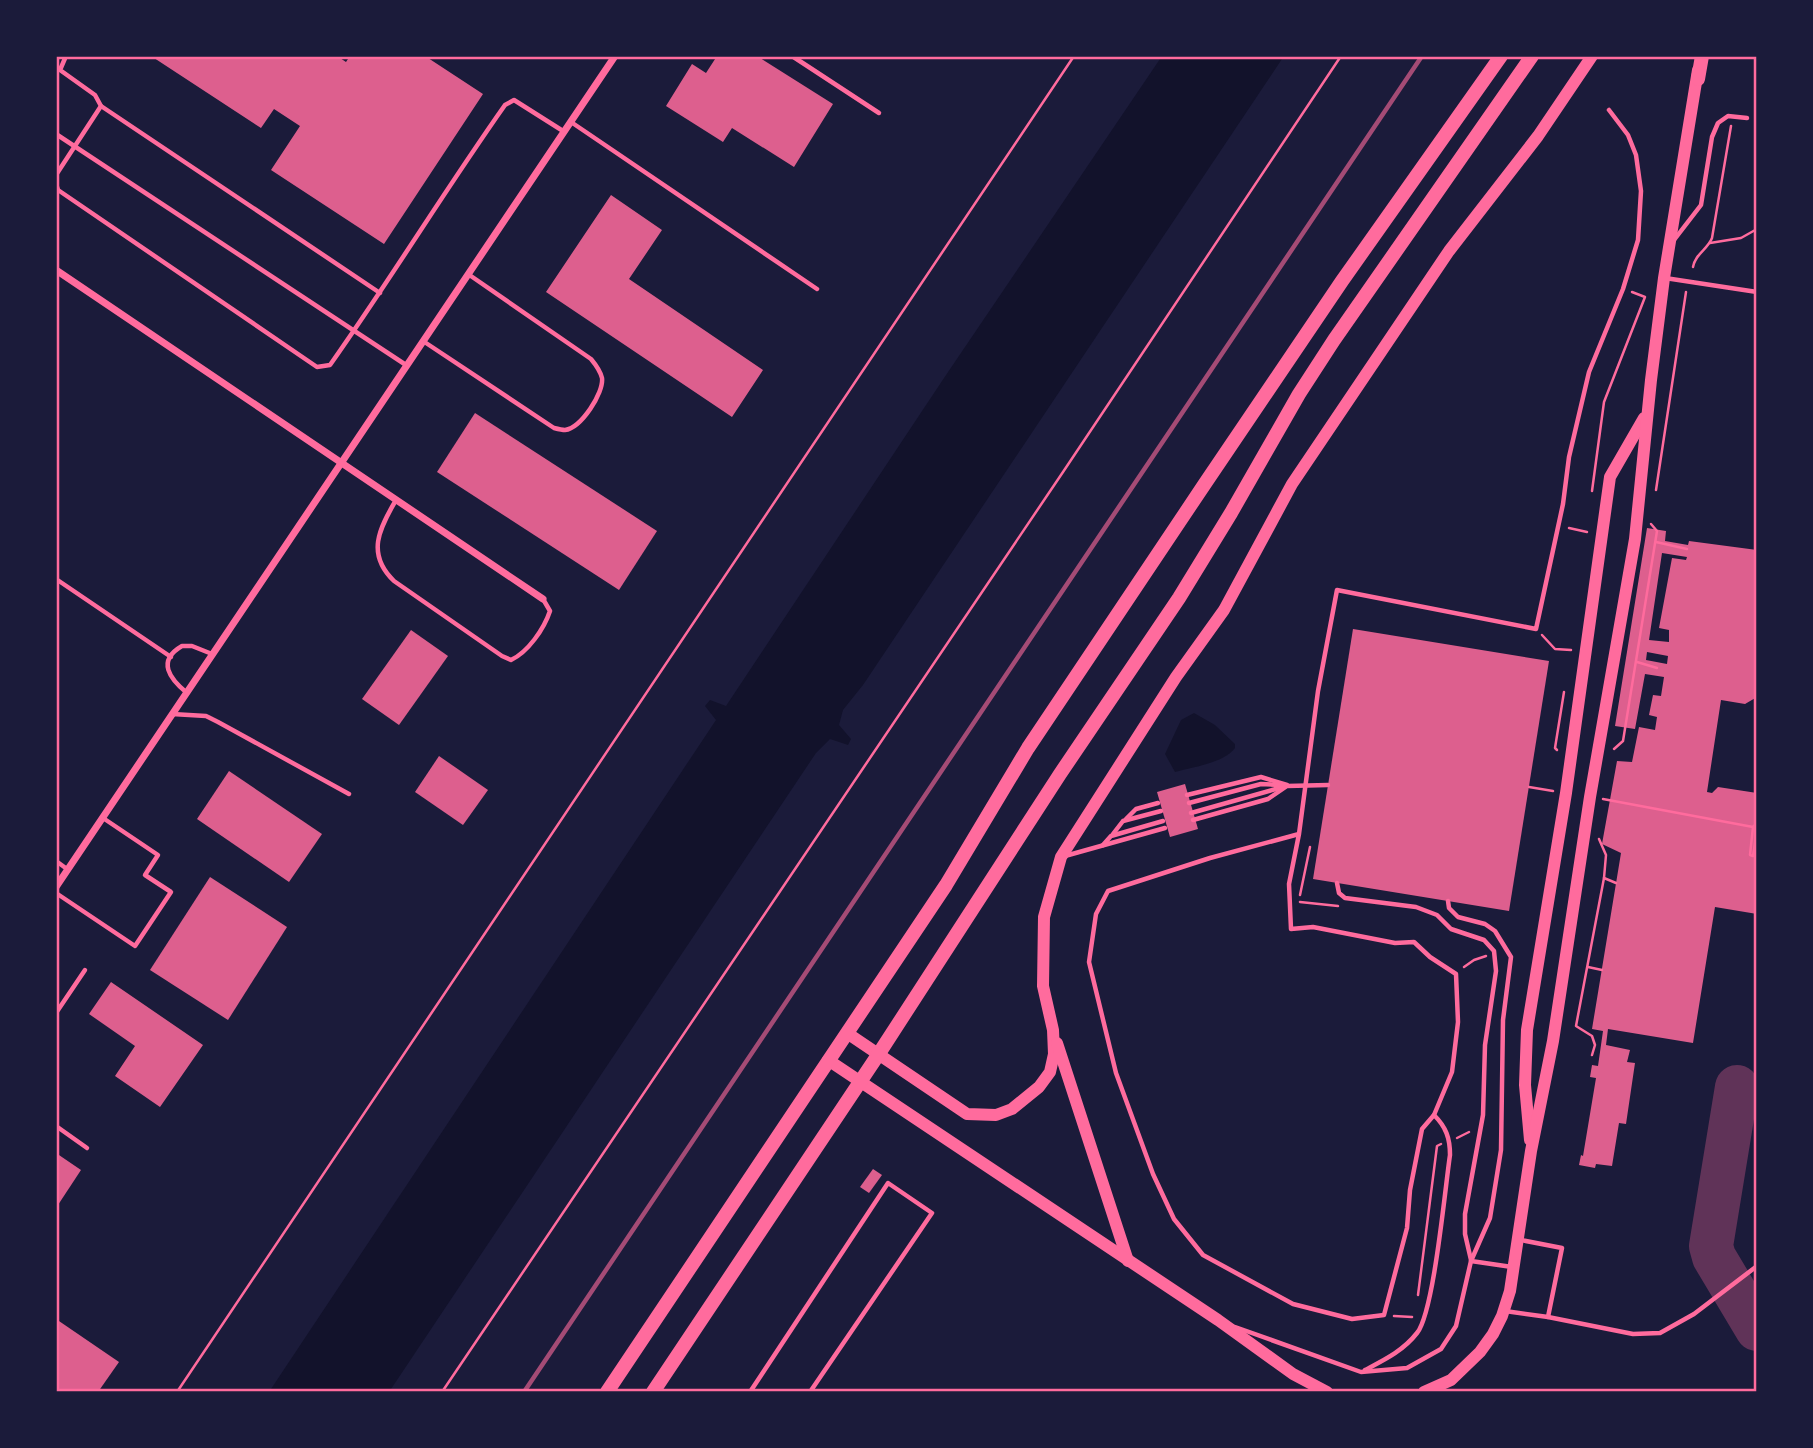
<svg xmlns="http://www.w3.org/2000/svg" width="1813" height="1448" font-family="Helvetica,sans-serif">
  <style>
    .water { fill: #12122b }
    .lines { fill: none; stroke-linecap: round; stroke-linejoin: round }
    .taxiway { stroke: #603358; stroke-width: 44 }
    .building { fill: #dd5f8e; fill-rule: evenodd }
    .path { stroke: #ff6b9d; stroke-width: 2.5 }
    .service { stroke: #ff6b9d; stroke-width: 4.5 }
    .minor { stroke: #ff6b9d; stroke-width: 7 }
    .secondary { stroke: #ff6b9d; stroke-width: 12 }
    .primary { stroke: #ff6b9d; stroke-width: 14 }
    .rail { stroke: #a44b75; stroke-width: 4.5 }
    .neatline { fill: none; stroke: #ff6b9d; stroke-width: 2.5 }
  </style>
  <rect width="100%" height="100%" fill="#1b1b3a"/>
  <g class="water">
    <polygon points="1162,56 1284,56 863,685 843,710 839,725 851,739 848,745 830,739 816,753 389,1392 269,1392 716,720 705,706 710,700 726,706 944,378"/>
    <path d="M1194,713L1215,725L1235,744V748C1224,763 1193,767 1175,772L1165,754L1181,720Z"/>
  </g>
  <g class="lines">
    <polyline class="taxiway" points="1737,1087 1711,1246 1714,1257 1757,1329"/>
  </g>
  <g class="building">
    <polygon points="151,56 337,56 346,62 350,56 425,56 483,94 384,244 271,170 300,126 274,109 261,128"/>
    <polygon points="717,56 757,56 833,104 794,167 732,128 723,142 666,106 692,64 706,73"/>
    <polygon points="611,195 662,230 629,279 763,370 732,417 546,292"/>
    <polygon points="475,413 657,531 619,590 437,472"/>
    <path d="M1647,528L1666,531L1665,541L1688,545L1689,541L1757,550V697L1745,704L1721,700L1707,792L1712,793L1718,787L1757,793V914L1715,907L1693,1043L1608,1029L1606,1045L1630,1050L1627,1062L1635,1063L1626,1124L1619,1123L1612,1166L1596,1164L1595,1168L1579,1165L1581,1155L1583,1156L1596,1078L1590,1077L1592,1065L1598,1066L1603,1031L1592,1029L1621,853L1602,844L1617,761L1632,762L1639,727L1655,730L1657,717L1649,715L1653,695L1661,696L1664,677L1645,674L1635,729L1615,726ZM1662,553L1687,557L1686,560L1672,558L1659,628L1669,630V642L1649,640ZM1647,652L1668,656L1667,664L1646,660Z"/>
    <polygon points="1353,629 1549,661 1509,911 1313,879"/>
    <polygon points="411,630 448,656 399,725 362,699"/>
    <polygon points="439,756 488,790 463,825 415,792"/>
    <polygon points="229,771 322,834 289,882 197,819"/>
    <polygon points="1185,784 1198,829 1170,837 1157,792"/>
    <polygon points="210,877 287,927 228,1020 150,970"/>
    <polygon points="111,982 203,1045 160,1107 115,1076 135,1046 89,1014"/>
    <polygon points="56,1153 81,1170 56,1208"/>
    <polygon points="873,1169 882,1175 869,1193 860,1187"/>
    <polygon points="56,1319 119,1362 98,1392 56,1392"/>
  </g>
  <g class="lines">
    <g class="path">
      <polyline points="1710,243 1741,238 1757,229"/>
      <path d="M1693,267C1695,254 1708,249 1712,238L1731,126"/>
      <polyline points="1656,490 1686,292"/>
      <polyline points="1592,491 1604,402 1645,297 1632,292"/>
      <polyline points="1569,528 1587,532"/>
      <polyline points="1656,542 1687,549"/>
      <polyline points="1542,635 1555,649 1571,650"/>
      <polyline points="1637,662 1657,668"/>
      <polyline points="1614,749 1623,741 1657,531 1651,524"/>
      <polyline points="1557,750 1555,748 1564,692"/>
      <polyline points="1529,787 1553,791"/>
      <polyline points="1603,799 1753,827 1757,823"/>
      <polyline points="1753,827 1750,855 1753,856 1757,831"/>
      <polyline points="1604,878 1616,883"/>
      <polyline points="1300,895 1310,847"/>
      <polyline points="1300,902 1338,906"/>
      <polyline points="1464,967 1474,960 1486,956"/>
      <polyline points="1588,967 1602,970"/>
      <polyline points="1592,1055 1595,1045 1592,1036 1576,1026 1604,878 1606,855 1599,839"/>
      <polyline points="1457,1138 1469,1132"/>
      <polyline points="1418,1295 1437,1146 1441,1144"/>
      <polyline points="1394,1316 1412,1317"/>
      <polyline points="177,1392 1074,56"/>
      <polyline points="442,1392 1063,472 1341,56"/>
    </g>
    <g class="service">
      <polyline points="671,56 681,56"/>
      <polyline points="792,56 879,113"/>
      <polyline points="101,106 380,293"/>
      <polyline points="571,122 817,289"/>
      <polyline points="56,134 406,365"/>
      <polyline points="56,175 101,106 95,95 60,70 66,56"/>
      <path d="M56,184L58,190L317,367L330,365C390,280 445,190 505,105L514,100L563,131"/>
      <polyline points="1674,240 1701,205 1712,137 1718,123 1728,116 1747,118"/>
      <polyline points="1665,278 1757,292"/>
      <path d="M423,341L554,428C558,429 562,430 565,430C581,428 604,393 602,378C600,370 596,365 591,359L468,274"/>
      <path d="M396,500C379,529 366,554 394,581L502,656L511,660C528,652 544,629 550,611L543,599"/>
      <polyline points="56,579 171,657"/>
      <path d="M187,693C170,679 156,661 182,646H192L212,654"/>
      <polyline points="172,714 206,716 218,722 349,794"/>
      <polyline points="1187,795 1261,777 1287,785"/>
      <polyline points="1189,803 1261,784 1280,785"/>
      <polyline points="1191,813 1283,787"/>
      <polyline points="1126,819 1136,809 1158,803"/>
      <polyline points="1193,820 1268,799 1287,786 1328,785"/>
      <polyline points="1113,834 1123,821 1161,811"/>
      <polyline points="1299,834 1210,858 1108,891 1096,914 1089,962 1116,1073 1153,1174 1174,1219 1203,1255 1293,1304 1352,1319 1384,1315 1407,1228 1410,1190 1422,1129 1434,1115 1452,1072 1458,1022 1456,974 1430,957 1414,942 1395,943 1313,927 1291,929 1289,884 1299,834 1318,691 1337,590 1536,629 1563,504 1569,457 1589,372 1623,289 1638,240 1641,191 1636,155 1628,135 1609,110"/>
      <polyline points="1103,845 1111,836 1163,821"/>
      <polyline points="1065,856 1165,828"/>
      <polyline points="56,861 67,869"/>
      <polyline points="1337,883 1339,893 1345,898 1416,907 1437,915 1451,929 1484,940 1494,951 1496,971 1485,1045 1483,1115 1465,1214 1465,1234 1471,1260"/>
      <polyline points="56,893 135,946 171,892 145,875 158,855 103,818"/>
      <polyline points="56,1013 85,970"/>
      <polyline points="56,1126 87,1148"/>
      <polyline points="1471,1261 1512,1267"/>
      <polyline points="1505,1311 1548,1317 1562,1248 1521,1240"/>
      <polyline points="1548,1317 1633,1334 1660,1333 1694,1314 1757,1266"/>
      <polyline points="1235,1327 1361,1372 1407,1368 1441,1349 1456,1326 1471,1261 1490,1218 1501,1150 1503,1020 1511,957 1495,931 1485,924 1458,917 1449,908 1448,901"/>
      <path d="M1365,1370C1384,1360 1403,1351 1417,1333C1434,1312 1445,1188 1450,1155C1450,1138 1446,1127 1434,1115"/>
      <polyline points="750,1392 888,1183 932,1213 810,1392"/>
    </g>
    <g class="minor">
      <polyline points="56,270 543,599"/>
      <polyline points="56,887 615,56"/>
    </g>
    <g class="secondary">
      <polyline points="847,1033 967,1114 996,1115 1012,1109 1039,1087 1050,1072 1054,1054 1053,1030 1043,986 1044,917 1061,857 1176,677 1224,610 1292,484 1449,251 1538,136 1592,56"/>
      <polyline points="1057,1043 1128,1261"/>
      <polyline points="828,1060 1218,1320 1293,1374 1327,1392"/>
      <polyline points="1530,1140 1525,1085 1527,1030 1566,793 1610,477 1644,418"/>
      <polyline points="1424,1392 1451,1380 1480,1352 1493,1334 1502,1316 1510,1291 1531,1151 1553,1041 1590,797 1635,539 1651,380 1664,278 1698,70"/>
    </g>
    <g class="primary">
      <polyline points="1698,79 1702,56"/>
      <polyline points="607,1392 946,885 1028,748 1204,485 1342,281 1501,56"/>
      <polyline points="653,1392 878,1055 1060,774 1179,598 1231,513 1299,394 1334,340 1532,56"/>
    </g>
    <polyline class="rail" points="524,1392 1422,56"/>
  </g>
  <rect width="1813" height="1448" fill="none" stroke="#1b1b3a" stroke-width="116"/>
  <rect x="58" y="58" width="1697" height="1332" class="neatline"/>
</svg>
